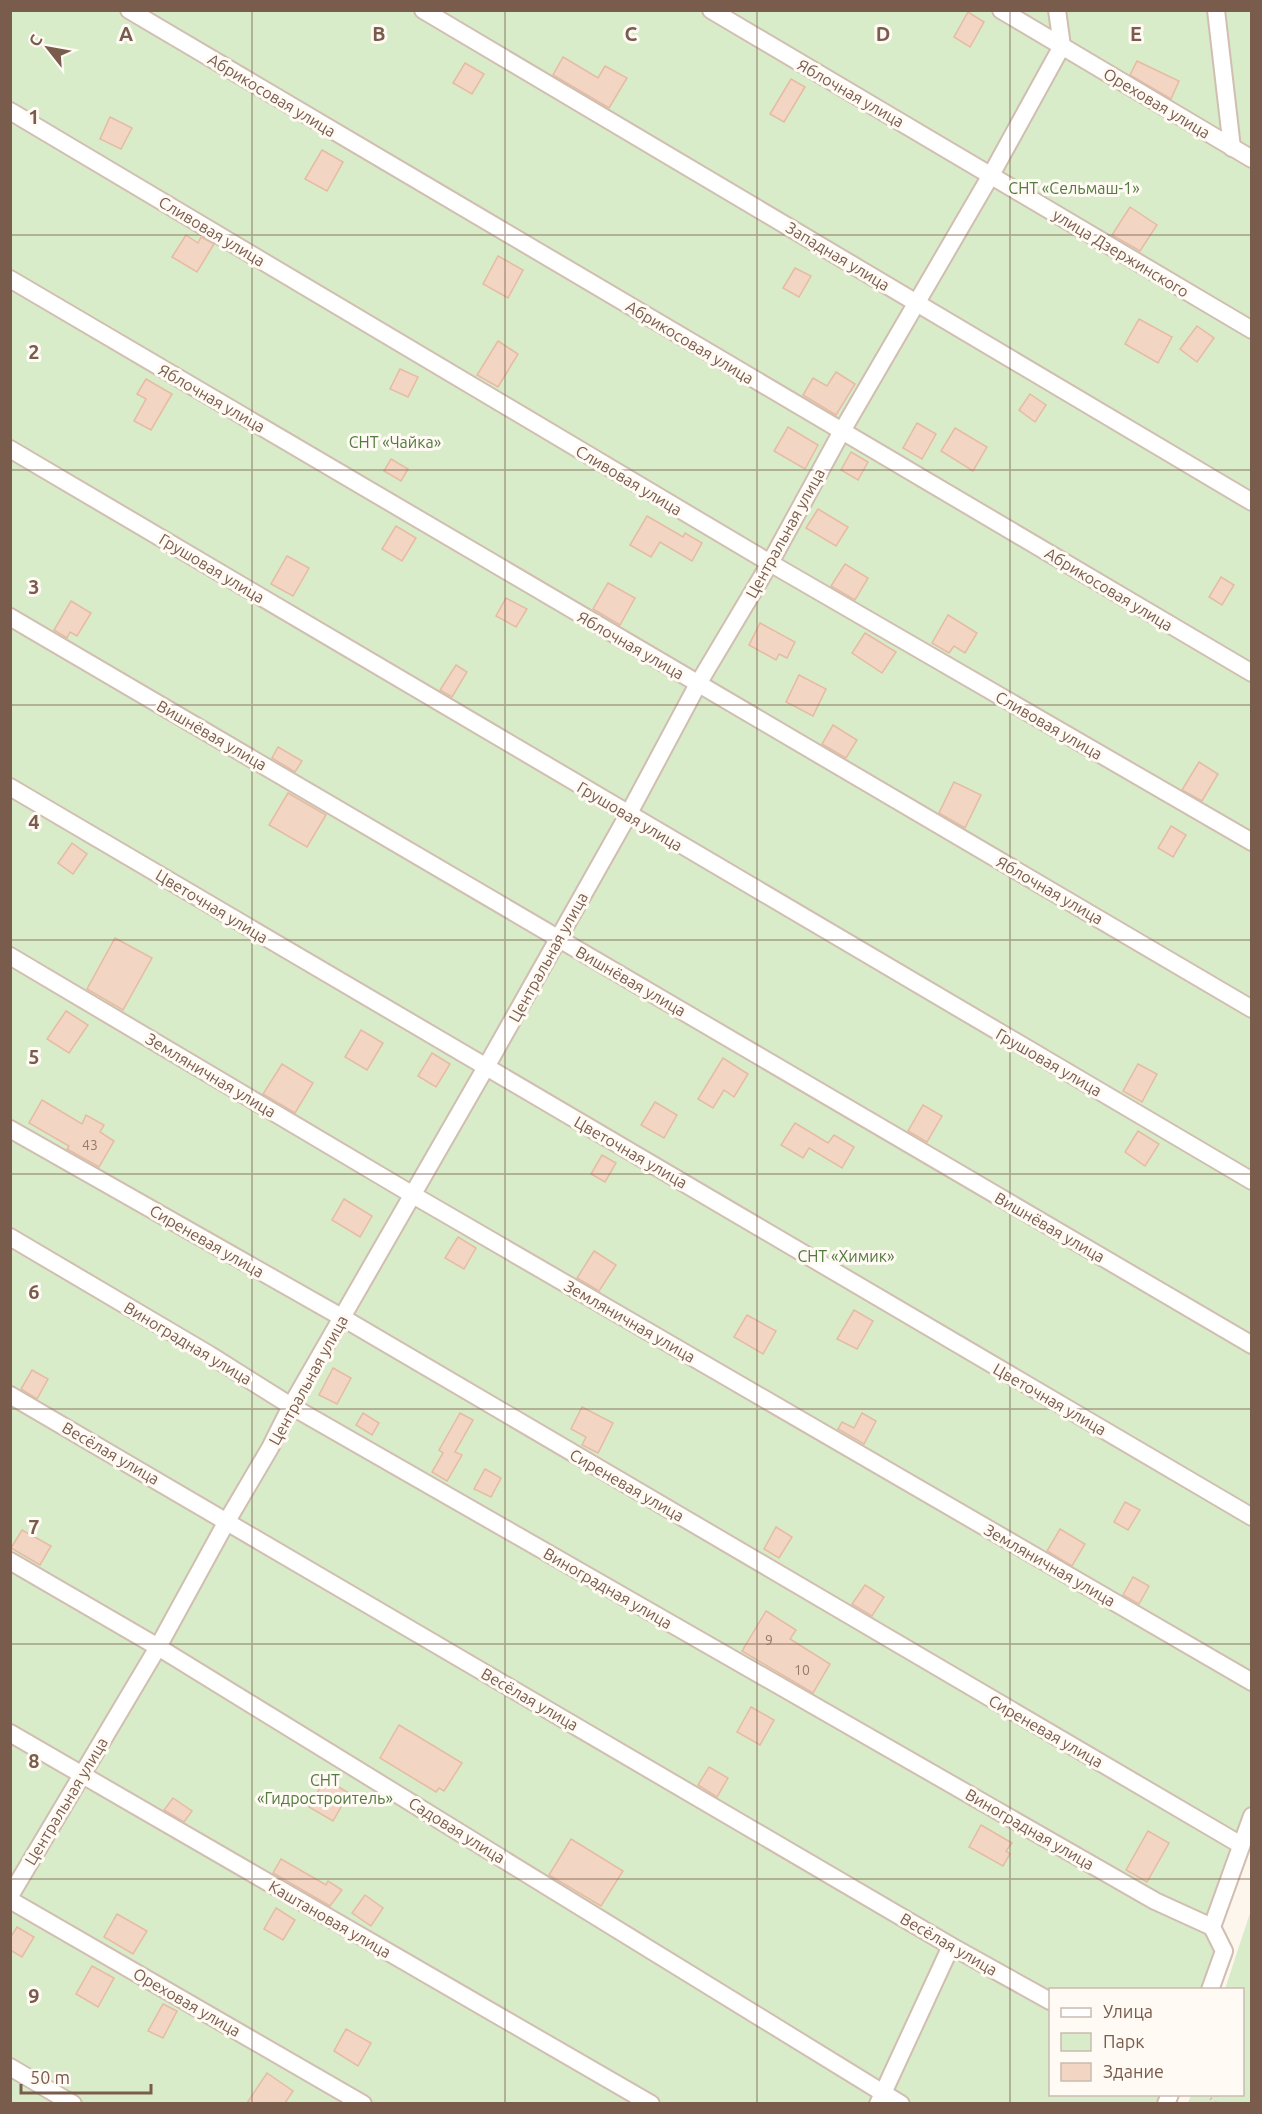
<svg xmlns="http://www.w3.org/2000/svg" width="1262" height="2114" font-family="Ubuntu,sans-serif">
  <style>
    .green { fill: #d8ecc9 }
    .building { fill: #f3d5c3; stroke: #e6bba3; stroke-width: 1.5 }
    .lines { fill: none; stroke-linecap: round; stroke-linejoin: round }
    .street-casing { stroke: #d1beb0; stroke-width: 20 }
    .path { stroke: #d9b8a5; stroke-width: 3; stroke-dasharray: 1.5 4.5; stroke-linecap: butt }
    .street { stroke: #fff; stroke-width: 16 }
    .grid { fill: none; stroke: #7a5c4d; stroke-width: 1.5; stroke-opacity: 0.55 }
    .labels { text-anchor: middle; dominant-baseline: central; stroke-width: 6; stroke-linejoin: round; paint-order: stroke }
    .number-label { font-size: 14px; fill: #987a6a }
    .street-label { font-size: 16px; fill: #7a5c4d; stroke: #fffaf3 }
    .park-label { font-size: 16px; fill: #537a41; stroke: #fffaf3 }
    .grid-label { font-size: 20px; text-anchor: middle; font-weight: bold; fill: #7a5c4d; stroke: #fffaf3; stroke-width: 6; stroke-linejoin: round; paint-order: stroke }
  </style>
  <rect width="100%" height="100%" fill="#fdf6ec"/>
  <g class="green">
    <polygon points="11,11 1251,11 1251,1816 1212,1927 1233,1956 1220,1989 1050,1990 1050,2094 1177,2095 1173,2103 11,2104"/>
    <polygon points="1251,1910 1251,2103 1188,2103 1191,2095 1242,2094 1242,1990 1225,1989"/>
  </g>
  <g class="building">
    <polygon points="968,12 984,22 970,47 954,37"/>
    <polygon points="563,57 598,78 605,66 627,78 609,108 553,75"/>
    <polygon points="1137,61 1179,81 1171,99 1130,75"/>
    <polygon points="465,63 484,74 472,94 453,83"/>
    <polygon points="791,79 805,87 784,122 770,114"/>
    <polygon points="110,117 132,128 121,149 100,139"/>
    <polygon points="322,150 343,162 327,191 305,179"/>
    <polygon points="1130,207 1157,225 1140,251 1112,235"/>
    <polygon points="186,235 198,243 201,237 214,244 197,272 172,257"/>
    <polygon points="498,256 523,270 508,298 483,284"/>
    <polygon points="795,268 811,276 799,297 783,288"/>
    <polygon points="1139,319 1172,337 1158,363 1125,344"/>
    <polygon points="1197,326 1214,338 1197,362 1180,349"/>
    <polygon points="498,341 518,354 498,387 477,375"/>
    <polygon points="400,369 418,377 408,397 390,389"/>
    <polygon points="836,372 855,384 836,415 803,395 813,378 827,386"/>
    <polygon points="146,379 172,394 151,430 134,421 146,399 137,394"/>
    <polygon points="1030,394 1046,405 1035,422 1019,410"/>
    <polygon points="917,423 936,434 922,459 903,448"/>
    <polygon points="788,427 818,445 805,469 774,451"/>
    <polygon points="955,428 987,447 973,471 941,451"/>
    <polygon points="851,452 868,462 858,480 841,470"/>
    <polygon points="391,459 408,469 401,481 384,471"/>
    <polygon points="818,509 848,527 836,546 806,528"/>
    <polygon points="647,516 683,537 685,533 702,543 692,561 660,542 651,557 630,545"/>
    <polygon points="396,526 416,538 402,561 382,549"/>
    <polygon points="287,556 309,568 293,596 271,584"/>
    <polygon points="845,564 868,578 855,600 831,586"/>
    <polygon points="1221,577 1234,585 1222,605 1209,597"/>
    <polygon points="608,583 635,598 620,625 593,609"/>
    <polygon points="506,598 527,609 516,627 496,616"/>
    <polygon points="71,601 91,613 77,636 70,632 67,638 54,630"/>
    <polygon points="948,615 977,633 965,653 954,646 949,653 932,643"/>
    <polygon points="760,623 795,642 787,658 779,654 776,660 749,645"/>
    <polygon points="865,633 896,652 882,673 852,653"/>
    <polygon points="456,665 467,672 452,697 440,690"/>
    <polygon points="799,675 826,689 813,716 786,702"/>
    <polygon points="833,725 857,740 846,758 822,744"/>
    <polygon points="278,747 302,761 295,772 272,758"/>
    <polygon points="1199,762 1218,774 1202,801 1182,790"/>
    <polygon points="954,782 981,795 965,828 939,813"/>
    <polygon points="288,793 326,815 307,847 269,825"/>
    <polygon points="1171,826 1186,835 1173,857 1158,848"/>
    <polygon points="72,843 87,854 73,874 58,863"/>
    <polygon points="115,938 152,958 123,1010 87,989"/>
    <polygon points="66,1011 88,1025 69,1053 47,1039"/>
    <polygon points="361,1030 383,1043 367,1070 345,1057"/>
    <polygon points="432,1053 450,1064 436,1087 418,1076"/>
    <polygon points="723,1058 748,1074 734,1097 724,1090 713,1108 698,1099"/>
    <polygon points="282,1064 313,1083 295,1113 263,1094"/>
    <polygon points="1138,1064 1157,1074 1142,1102 1123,1091"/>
    <polygon points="42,1100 82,1124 86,1115 104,1125 100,1132 114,1141 99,1167 67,1149 69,1146 29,1123"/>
    <polygon points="655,1102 677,1115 664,1138 641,1125"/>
    <polygon points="923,1105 942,1116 927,1142 908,1131"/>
    <polygon points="795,1123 828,1143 834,1135 854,1147 842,1168 809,1148 803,1158 781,1145"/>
    <polygon points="1138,1131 1159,1144 1145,1166 1125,1152"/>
    <polygon points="602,1155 616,1163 605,1182 591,1174"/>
    <polygon points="344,1199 372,1216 360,1237 332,1220"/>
    <polygon points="458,1237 476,1248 464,1269 445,1258"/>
    <polygon points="594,1251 616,1265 599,1291 577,1278"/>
    <polygon points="854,1310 873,1321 857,1349 837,1339"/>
    <polygon points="747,1315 776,1331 763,1354 734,1337"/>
    <polygon points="333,1368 351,1378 337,1404 319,1395"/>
    <polygon points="32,1370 48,1379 37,1399 21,1389"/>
    <polygon points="582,1407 613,1423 598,1453 582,1445 586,1437 571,1429"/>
    <polygon points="363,1413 379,1423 372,1435 356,1425"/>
    <polygon points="460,1413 473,1420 455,1452 462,1455 447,1481 432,1472 443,1453 439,1450"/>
    <polygon points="862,1413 876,1421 864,1444 838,1429 842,1422 854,1428"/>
    <polygon points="485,1469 501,1478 491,1497 474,1489"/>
    <polygon points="1125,1502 1140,1510 1128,1530 1114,1522"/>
    <polygon points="776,1527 792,1537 779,1558 764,1549"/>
    <polygon points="1060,1529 1085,1544 1072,1566 1047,1551"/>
    <polygon points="22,1530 51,1546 40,1565 11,1548"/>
    <polygon points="1133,1577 1149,1586 1139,1604 1123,1595"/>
    <polygon points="865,1585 884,1597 872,1616 852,1604"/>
    <polygon points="766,1611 796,1630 790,1639 830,1664 813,1693 742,1651"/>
    <polygon points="751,1707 774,1720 760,1745 737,1732"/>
    <polygon points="399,1725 462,1763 444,1791 439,1788 436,1792 380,1758"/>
    <polygon points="709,1767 728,1778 717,1797 698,1785"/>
    <polygon points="325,1779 349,1793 333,1821 309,1807"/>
    <polygon points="173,1798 192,1811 184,1822 164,1810"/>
    <polygon points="981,1825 1012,1843 1006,1851 1010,1854 1003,1866 969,1847"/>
    <polygon points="1148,1831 1169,1843 1147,1882 1126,1870"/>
    <polygon points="571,1839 623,1871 601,1906 549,1875"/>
    <polygon points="281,1859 326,1885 328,1881 342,1890 330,1906 273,1873"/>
    <polygon points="365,1895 383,1908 371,1926 352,1913"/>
    <polygon points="276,1908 295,1920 283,1940 264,1929"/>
    <polygon points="117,1914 147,1931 133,1954 104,1937"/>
    <polygon points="17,1927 34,1937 22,1957 10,1950 10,1938"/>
    <polygon points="92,1966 114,1978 98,2007 76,1994"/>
    <polygon points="163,2004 177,2011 163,2038 148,2031"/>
    <polygon points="346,2029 371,2043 358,2066 334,2051"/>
    <polygon points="267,2073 293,2091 285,2103 247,2103"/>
  </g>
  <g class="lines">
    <g class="street-casing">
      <g id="street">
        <polyline points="129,10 1252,673"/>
        <polyline points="423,10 1252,502"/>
        <polyline points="711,10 1252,330"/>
        <polyline points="1001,10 1252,159"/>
        <polyline points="1216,10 1232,148"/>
        <polyline points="10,111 770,563 1252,842"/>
        <polyline points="10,279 1252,1009"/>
        <polyline points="10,449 1252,1181"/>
        <polyline points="10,617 1252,1345"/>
        <polyline points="10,787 1252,1517"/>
        <polyline points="10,956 413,1195 1252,1682"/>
        <polyline points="10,1129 343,1318 1241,1845"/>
        <polyline points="10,1237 210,1355 291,1406 1155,1901 1212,1927"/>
        <polyline points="10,1395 951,1946 1050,2001"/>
        <polyline points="10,1561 158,1647 901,2104"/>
        <polyline points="10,1733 651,2104"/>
        <polyline points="10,1896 158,1647 227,1521 270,1448 291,1406 486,1067 628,815 698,684 770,563 842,431 991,175 1062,46 1057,10"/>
        <polyline points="10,1900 363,2104"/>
        <polyline points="1210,1990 1224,1951 1212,1927 1252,1816"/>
        <polyline points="10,2067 73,2104"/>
        <polyline points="878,2104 951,1946"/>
        <polyline points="1166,2104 1170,2094"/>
      </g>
    </g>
    <polyline class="path" points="1206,2094 1217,2104"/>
    <use href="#street" class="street"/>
  </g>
  <path class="grid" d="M252,10V2104M505,10V2104M757,10V2104M1010,10V2104M10,235H1252M10,470H1252M10,705H1252M10,940H1252M10,1174H1252M10,1409H1252M10,1644H1252M10,1879H1252"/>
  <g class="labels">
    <g class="number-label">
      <text x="90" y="1145">43</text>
      <text x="769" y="1640">9</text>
      <text x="802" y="1670">10</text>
    </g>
    <g class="street-label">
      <text transform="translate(851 93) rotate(30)">Яблочная улица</text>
      <text transform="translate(272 95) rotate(31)">Абрикосовая улица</text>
      <text transform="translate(1157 103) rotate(31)">Ореховая улица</text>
      <text transform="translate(212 231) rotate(31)">Сливовая улица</text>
      <text transform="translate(1121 253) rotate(31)">улица Дзержинского</text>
      <text transform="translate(838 256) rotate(31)">Западная улица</text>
      <text transform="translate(690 342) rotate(31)">Абрикосовая улица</text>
      <text transform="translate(212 398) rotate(30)">Яблочная улица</text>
      <text transform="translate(629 480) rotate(31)">Сливовая улица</text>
      <text transform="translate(785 533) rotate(-61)">Центральная улица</text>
      <text transform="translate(212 568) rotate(31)">Грушовая улица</text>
      <text transform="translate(1109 589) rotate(31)">Абрикосовая улица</text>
      <text transform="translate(631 645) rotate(30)">Яблочная улица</text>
      <text transform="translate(1049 725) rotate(30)">Сливовая улица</text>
      <text transform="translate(212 735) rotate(30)">Вишнёвая улица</text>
      <text transform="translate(630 816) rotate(31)">Грушовая улица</text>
      <text transform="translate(1050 890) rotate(30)">Яблочная улица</text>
      <text transform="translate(212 906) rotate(31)">Цветочная улица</text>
      <text transform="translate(548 957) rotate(-61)">Центральная улица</text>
      <text transform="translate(631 981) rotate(30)">Вишнёвая улица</text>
      <text transform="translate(1049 1062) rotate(30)">Грушовая улица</text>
      <text transform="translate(211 1075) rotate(31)">Земляничная улица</text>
      <text transform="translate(631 1152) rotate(30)">Цветочная улица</text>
      <text transform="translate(1050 1227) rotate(30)">Вишнёвая улица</text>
      <text transform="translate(207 1241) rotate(30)">Сиреневая улица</text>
      <text transform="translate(630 1321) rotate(30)">Земляничная улица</text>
      <text transform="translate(188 1343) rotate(31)">Виноградная улица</text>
      <text transform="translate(308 1380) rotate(-61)">Центральная улица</text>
      <text transform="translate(1050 1399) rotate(30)">Цветочная улица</text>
      <text transform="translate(111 1453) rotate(30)">Весёлая улица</text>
      <text transform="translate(627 1485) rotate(30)">Сиреневая улица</text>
      <text transform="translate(1050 1565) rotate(30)">Земляничная улица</text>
      <text transform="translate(608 1588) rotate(30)">Виноградная улица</text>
      <text transform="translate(530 1699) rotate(30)">Весёлая улица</text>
      <text transform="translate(1046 1731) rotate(30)">Сиреневая улица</text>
      <text transform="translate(66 1801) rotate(-59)">Центральная улица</text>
      <text transform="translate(1030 1829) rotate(30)">Виноградная улица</text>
      <text transform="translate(457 1830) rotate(32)">Садовая улица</text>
      <text transform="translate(330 1919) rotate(30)">Каштановая улица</text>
      <text transform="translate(949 1944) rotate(30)">Весёлая улица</text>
      <text transform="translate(187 2002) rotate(30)">Ореховая улица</text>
    </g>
    <g class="park-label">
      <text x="1074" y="188">СНТ «Сельмаш-1»</text>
      <text x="395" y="442">СНТ «Чайка»</text>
      <text x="846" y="1256">СНТ «Химик»</text>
      <text x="325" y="1780">СНТ<tspan x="325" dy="18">«Гидростроитель»</tspan></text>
    </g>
  </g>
  <g class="grid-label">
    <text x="126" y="41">A</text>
    <text x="379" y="41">B</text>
    <text x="631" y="41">C</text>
    <text x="883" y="41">D</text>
    <text x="1136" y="41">E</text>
    <text x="34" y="124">1</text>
    <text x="34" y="359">2</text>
    <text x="34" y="594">3</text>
    <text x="34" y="829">4</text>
    <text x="34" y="1064">5</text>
    <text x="34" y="1299">6</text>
    <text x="34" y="1534">7</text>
    <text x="34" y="1768">8</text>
    <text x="34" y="2003">9</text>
  </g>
  <rect width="1262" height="2114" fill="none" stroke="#7a5c4d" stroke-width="24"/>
  <rect x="1049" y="1988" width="195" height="108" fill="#fffaf3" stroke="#cabbb1" stroke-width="1.5"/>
  <rect x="1061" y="2008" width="30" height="9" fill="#ffffff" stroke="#cabbb1" stroke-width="1.5"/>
  <text x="1103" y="2018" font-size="18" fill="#7a5c4d">Улица</text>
  <rect x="1061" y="2033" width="30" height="18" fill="#d8ecc9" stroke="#cabbb1" stroke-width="1.5"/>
  <text x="1103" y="2048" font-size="18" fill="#7a5c4d">Парк</text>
  <rect x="1061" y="2063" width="30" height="18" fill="#f3d5c3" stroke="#cabbb1" stroke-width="1.5"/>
  <text x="1103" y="2078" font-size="18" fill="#7a5c4d">Здание</text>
  <g transform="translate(48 48) rotate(301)" stroke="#fffaf3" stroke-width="4.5" paint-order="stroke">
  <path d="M0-4.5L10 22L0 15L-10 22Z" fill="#7a5c4d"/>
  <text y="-9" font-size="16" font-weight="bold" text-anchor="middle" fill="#7a5c4d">С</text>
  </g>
  <path d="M21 2084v9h130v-9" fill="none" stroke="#7a5c4d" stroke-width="3"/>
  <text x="30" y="2084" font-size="18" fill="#7a5c4d" stroke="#fffaf3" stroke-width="4.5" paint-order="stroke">50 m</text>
</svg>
